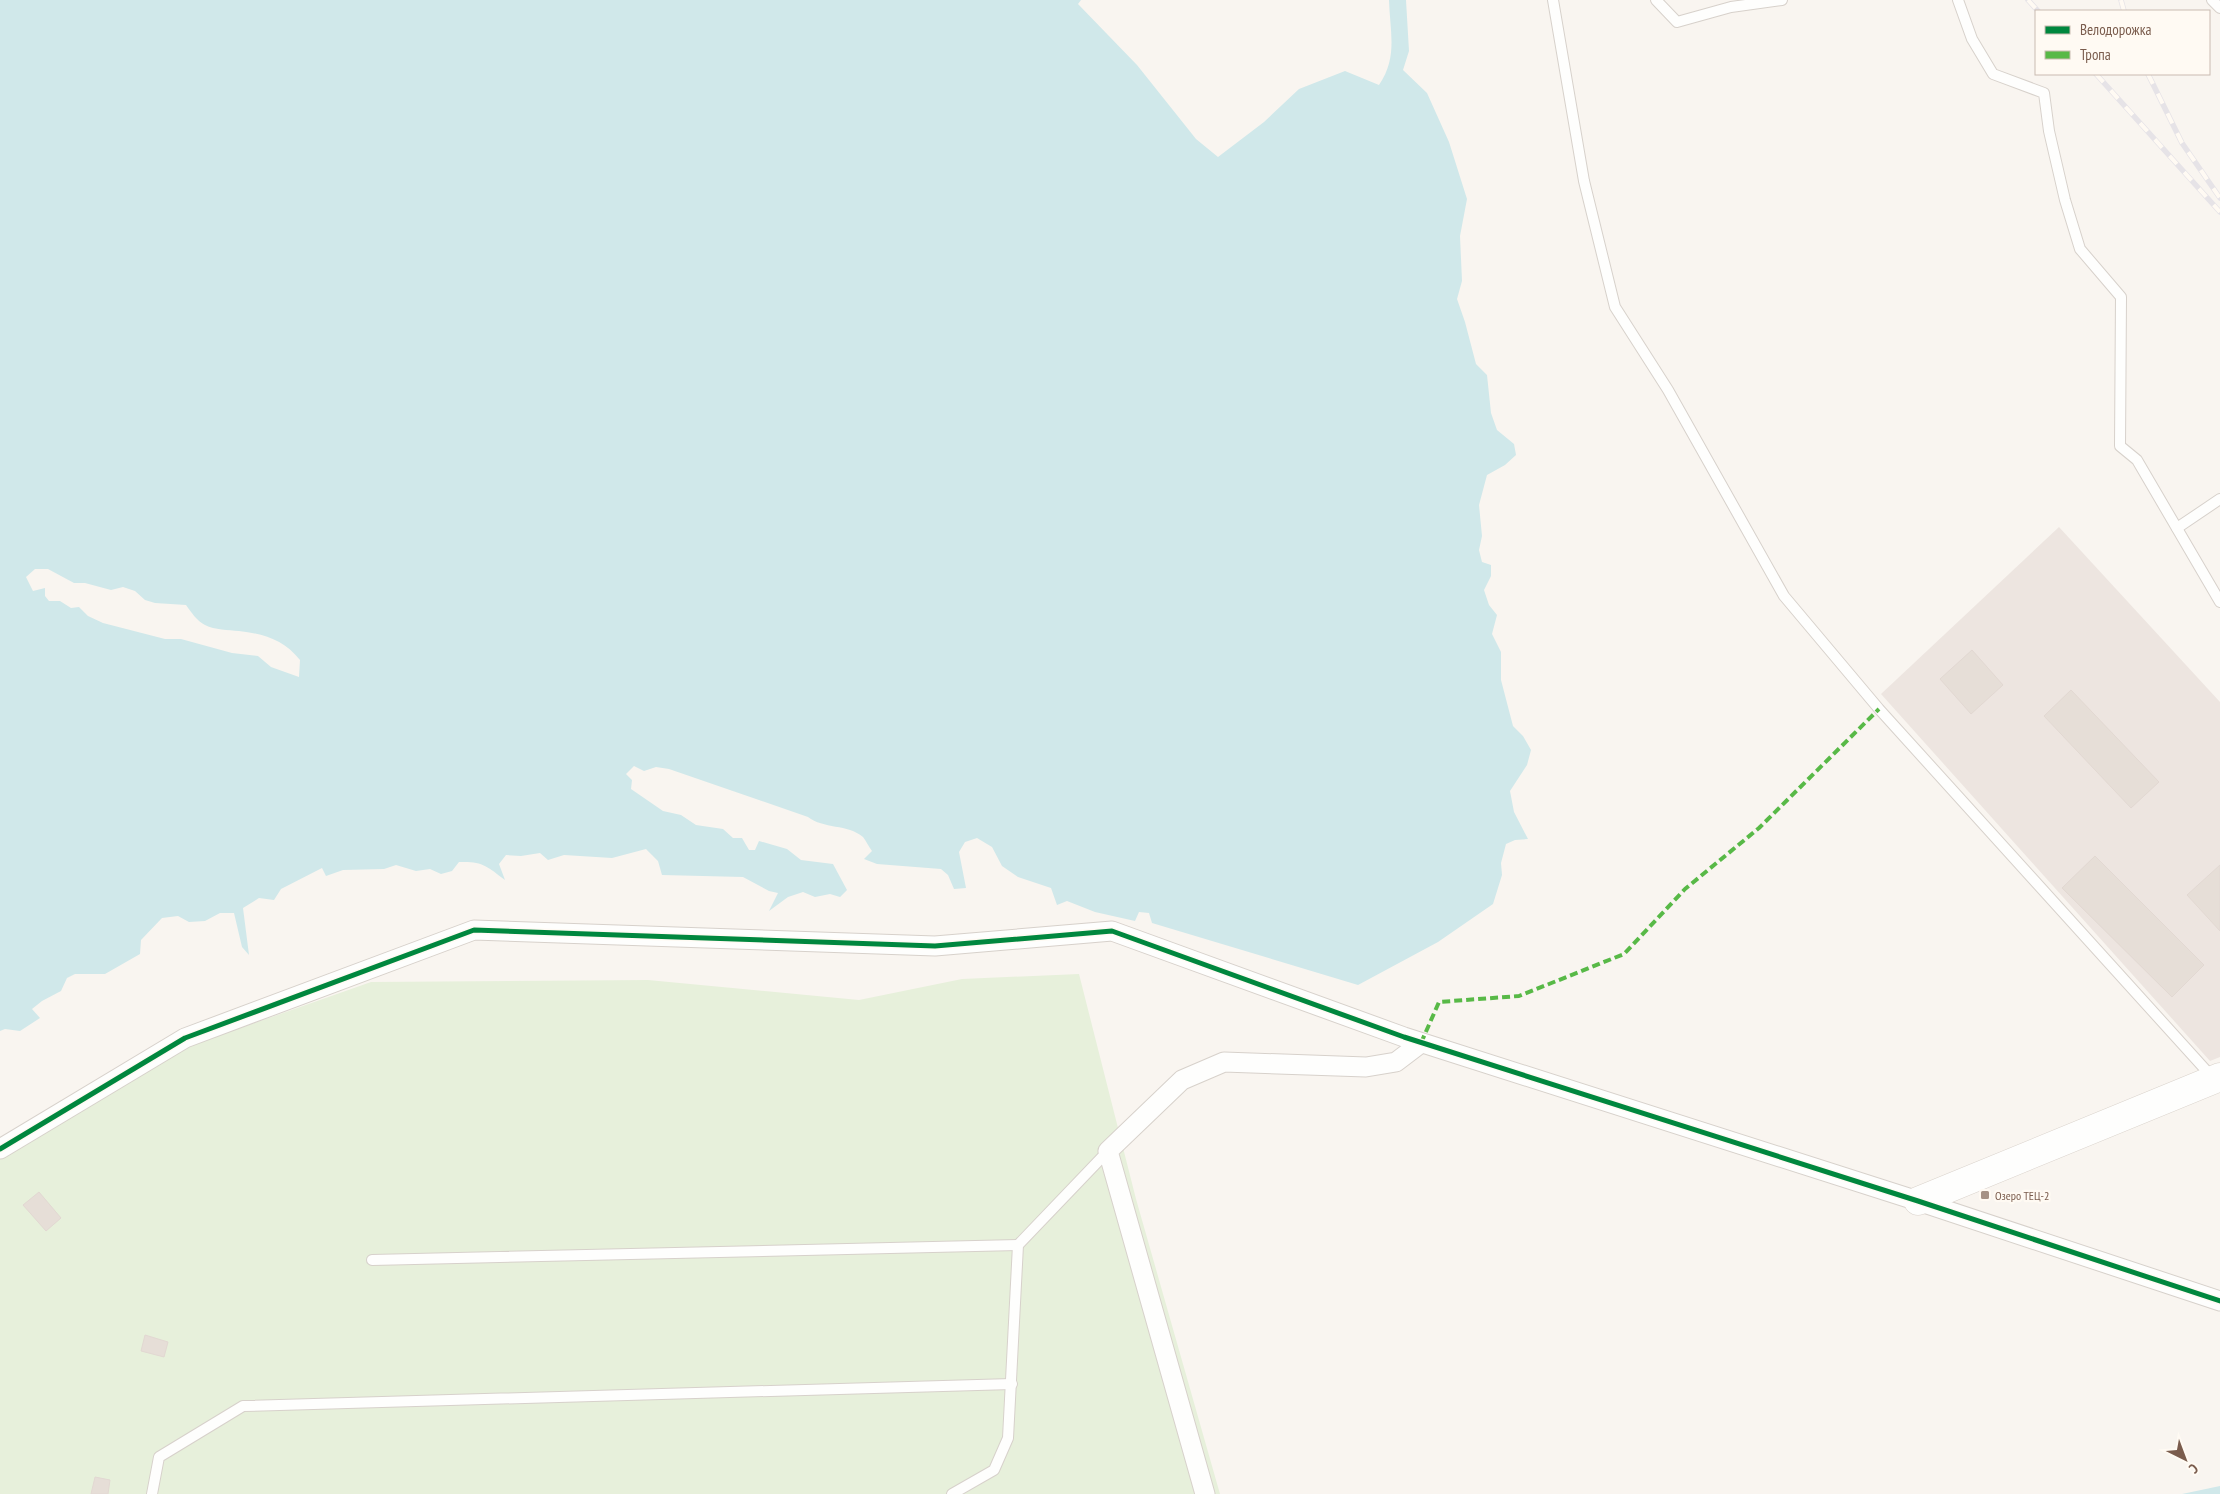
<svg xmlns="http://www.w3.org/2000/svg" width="2220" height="1494" font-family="'PT Sans Narrow',sans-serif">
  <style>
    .industrial { fill: #ede5e0 }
    .green { fill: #e7f0db }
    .water { fill: #d0e8ea; fill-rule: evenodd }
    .building { fill: #e6ded7; stroke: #e2d8d2 }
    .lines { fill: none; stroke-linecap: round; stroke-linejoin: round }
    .lane-casing { stroke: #d7d1cb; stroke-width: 12 }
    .street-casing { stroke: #d7d1cb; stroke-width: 21 }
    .secondary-casing { stroke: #d9d2cb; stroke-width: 29 }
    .lane { stroke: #fefefd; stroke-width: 10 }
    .street { stroke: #fefefd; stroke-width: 19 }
    .secondary { stroke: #fefefd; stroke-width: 28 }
    .rail-casing { stroke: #e6e3e7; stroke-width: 5.5 }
    .rail { stroke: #fffaf3; stroke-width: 4; stroke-dasharray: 11; stroke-linecap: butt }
    .quiet { stroke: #58b947; stroke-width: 4; stroke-dasharray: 8 4; stroke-linecap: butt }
    .cycleway-casing { stroke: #fffaf3; stroke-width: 8 }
    .cycleway { stroke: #00873e; stroke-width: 5 }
    .poi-dot { fill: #a69286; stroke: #fffaf3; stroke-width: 2 }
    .labels { text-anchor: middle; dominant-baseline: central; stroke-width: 4.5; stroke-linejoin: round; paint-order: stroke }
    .poi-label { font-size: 12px; fill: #7a5c4d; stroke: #fffaf3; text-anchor: start }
  </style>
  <rect width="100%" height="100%" fill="#f9f5f0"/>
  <polygon class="industrial" points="2059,527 2220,702 2220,1057 2210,1061 1881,694"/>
  <polygon class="green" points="1079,974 1136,1199 1220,1494 0,1494 0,1155 144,1062 371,982 648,980 859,1000 962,979"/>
  <g class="water">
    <path d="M0,0H1081L1078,4L1137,65L1196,139L1218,157L1264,122L1299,89L1345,71L1379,85C1398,57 1390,33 1389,0H1406L1409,51L1403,70L1427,93L1449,142L1467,199L1460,236L1462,281L1457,299L1465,322L1476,364L1487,375L1491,413L1497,430L1514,444L1516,455L1505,465L1487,475L1479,505L1482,536L1479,550L1482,562L1491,565V576L1484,590L1489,605L1497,615L1492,634L1501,652V680L1513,726L1523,736L1531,750L1527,765L1510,791L1514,812L1528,839L1515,840L1506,844L1501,863L1502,875L1493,904L1438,942L1358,985L1152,923L1149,913L1139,912L1135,921L1095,912L1067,901L1057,905L1051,888L1018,877L1002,866L992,847L977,838L965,842L959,852L966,888L954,889L948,875L941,869L877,864L864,859L872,851C869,847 866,841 863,837C848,824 823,829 808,817L669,769L656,767L644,771L634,766L626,774L632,780L631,789L663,811L681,815L696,825L723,829L733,838H742L749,850H755L759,841L787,849L801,860L833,864L847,890L840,897L830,894L815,897L803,892L788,897L769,911L778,893L769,891L743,877L662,875L658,861L646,849L612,858L564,855L548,860L540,853L521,856L506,855L499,864L505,880C487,866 482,861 459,862L452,871L441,874L430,869L416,871L396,865L384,869L343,870L326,876L322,868L281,889L274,900L259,898L243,908L249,955L242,947L234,913H220L205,921L189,922L178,916L162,918L141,940L140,954L105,974H75L67,978L61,991L42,1001L32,1009L40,1018L20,1031L5,1029L0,1031ZM35,569H48L74,583H85L111,590L123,587L135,591L145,600L155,603L186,605C191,612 197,621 205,625C215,630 228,630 239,631C265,634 284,640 300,660L299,677L271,667L258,656L232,653L181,639H165L103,623L88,616L79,607L71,608L60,601H49L45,596V588L33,591L26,577Z"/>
    <polygon points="2220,1486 2220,1494 2182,1494"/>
  </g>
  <g class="building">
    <polygon points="1972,650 2003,685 1971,714 1940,679"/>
    <polygon points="2071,690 2159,782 2131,808 2044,716"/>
    <polygon points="2095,856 2204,965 2172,997 2062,888"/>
    <polygon points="2220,865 2220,931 2187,895"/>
    <polygon points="39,1192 61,1218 46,1231 23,1205"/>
    <polygon points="145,1335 168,1342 164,1357 141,1351"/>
    <polygon points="95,1477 110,1480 108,1494 91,1494"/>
  </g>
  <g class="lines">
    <g class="lane-casing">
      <g id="lane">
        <polyline points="1553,0 1584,181 1615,307 1668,390 1784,596 1879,709 2213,1078"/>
        <polyline points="1656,0 1677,22 1731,7 1782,0"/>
        <polyline points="1958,0 1972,39 1993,74 2044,93 2049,131 2065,200 2080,249 2121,297 2120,446 2137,460 2220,602"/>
        <polyline points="2212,0 2220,8"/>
        <polyline points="2177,528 2220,499"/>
        <polyline points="372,1260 1018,1245"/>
        <polyline points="152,1494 159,1457 243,1406 1012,1384"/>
        <polyline points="952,1494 994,1470 1008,1438 1018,1245 1108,1151"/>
      </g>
    </g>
    <g class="street-casing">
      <g id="street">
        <polyline points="0,1149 185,1038 474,930 935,946 1112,931 1404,1037 1918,1201 2220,1301"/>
        <polyline points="1205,1494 1108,1151 1182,1080 1224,1062 1366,1067 1396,1062 1421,1043"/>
      </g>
    </g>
    <g class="secondary-casing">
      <polyline id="secondary" points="1918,1201 2220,1077"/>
    </g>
    <use href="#lane" class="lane"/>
    <use href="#street" class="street"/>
    <use href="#secondary" class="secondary"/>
    <g class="rail-casing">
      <g id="rail">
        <polyline points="2028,0 2038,11"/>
        <polyline points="2121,0 2124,11"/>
        <polyline points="2096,74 2220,212"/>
        <polyline points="2148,74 2182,143 2220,198"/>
      </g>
    </g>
    <use href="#rail" class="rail"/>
    <polyline class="quiet" points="1421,1043 1439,1002 1519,996 1624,954 1685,889 1759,828 1879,709"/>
    <g class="cycleway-casing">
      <polyline id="cycleway" points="0,1149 185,1038 474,930 935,946 1112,931 1404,1037 1918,1201 2220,1301"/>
    </g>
    <use href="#cycleway" class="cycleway"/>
  </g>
  <rect class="poi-dot" x="1980" y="1190" width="10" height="10" rx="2.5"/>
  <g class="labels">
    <g class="poi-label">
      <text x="1995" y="1195">Озеро ТЕЦ-2</text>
    </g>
  </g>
  <rect x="2035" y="10" width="175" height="65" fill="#fffaf3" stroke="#cabbb1"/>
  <rect x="2045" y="26" width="25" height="8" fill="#00873e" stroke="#cabbb1"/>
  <text x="2080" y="35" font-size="15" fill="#7a5c4d">Велодорожка</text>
  <rect x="2045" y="51" width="25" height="8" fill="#58b947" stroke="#cabbb1"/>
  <text x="2080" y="60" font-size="15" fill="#7a5c4d">Тропа</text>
  <g transform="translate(2185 1459) rotate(138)" stroke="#fffaf3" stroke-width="4" paint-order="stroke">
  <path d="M0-4L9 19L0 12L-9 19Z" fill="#7a5c4d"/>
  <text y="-8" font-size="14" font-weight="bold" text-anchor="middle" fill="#7a5c4d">С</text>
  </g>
</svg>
